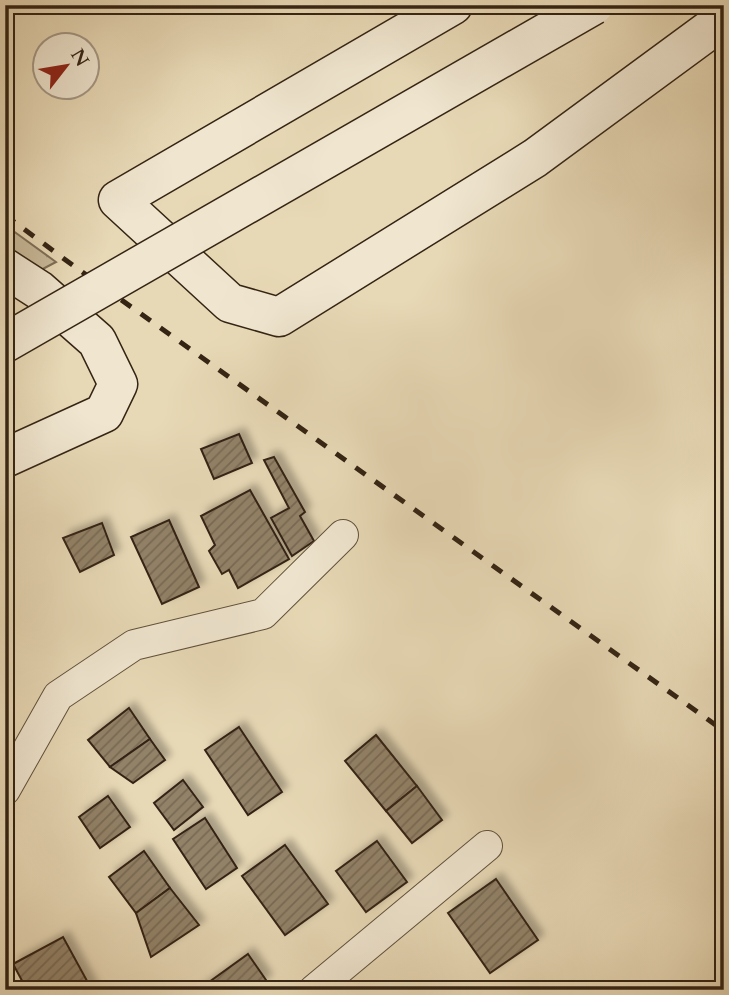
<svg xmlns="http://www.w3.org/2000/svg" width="729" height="995" font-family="Cardo,serif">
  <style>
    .grass { fill: url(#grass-tufts); stroke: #7e6f57; stroke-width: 2 }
    .building { fill: url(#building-hatch); stroke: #342414; stroke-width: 2; filter: url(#shadow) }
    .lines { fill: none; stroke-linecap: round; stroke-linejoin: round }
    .street-casing { stroke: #61513c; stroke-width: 32 }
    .secondary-casing { stroke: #342414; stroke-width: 41 }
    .street { stroke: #f0e6d0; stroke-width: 30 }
    .secondary { stroke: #f0e6d0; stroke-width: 38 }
    .rail { stroke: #342414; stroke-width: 5; stroke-dasharray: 12 12; stroke-linecap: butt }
    .secondary-bridge-casing { stroke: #342414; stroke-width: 41; stroke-linecap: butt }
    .secondary-bridge { stroke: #f0e6d0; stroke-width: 38 }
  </style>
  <defs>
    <pattern id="grass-tufts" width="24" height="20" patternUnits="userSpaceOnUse" patternTransform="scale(1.75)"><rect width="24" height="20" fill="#c9ba9a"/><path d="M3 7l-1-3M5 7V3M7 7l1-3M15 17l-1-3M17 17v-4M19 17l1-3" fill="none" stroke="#a4977c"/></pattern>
    <pattern id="building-hatch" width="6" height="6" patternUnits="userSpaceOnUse" patternTransform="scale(1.75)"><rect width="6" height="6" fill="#928268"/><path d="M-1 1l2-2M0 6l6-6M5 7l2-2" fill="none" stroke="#786a54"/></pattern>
    <filter id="shadow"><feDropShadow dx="6" dy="-6" stdDeviation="3.5" flood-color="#0004"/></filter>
  </defs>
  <rect width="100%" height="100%" fill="#e8d9b6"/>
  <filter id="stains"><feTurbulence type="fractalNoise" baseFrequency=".00286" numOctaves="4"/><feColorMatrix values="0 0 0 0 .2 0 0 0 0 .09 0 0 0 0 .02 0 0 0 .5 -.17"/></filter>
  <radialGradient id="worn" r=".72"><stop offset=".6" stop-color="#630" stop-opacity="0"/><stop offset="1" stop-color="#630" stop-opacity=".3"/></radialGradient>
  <polygon class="grass" points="5,225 56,262 39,271 5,246"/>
  <g class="building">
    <polygon points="239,434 252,463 214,479 201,449"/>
    <polygon points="274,457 305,512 300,516 314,541 292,556 271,518 289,508 264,460"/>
    <polygon points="250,490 289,559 238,588 229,570 222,574 209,551 215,545 201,516"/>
    <polygon points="169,520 199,587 162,604 131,537"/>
    <polygon points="102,523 114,555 80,572 63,538"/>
    <polygon points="129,708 150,739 110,767 88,740"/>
    <polygon points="239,727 282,792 248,815 205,750"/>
    <polygon points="376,735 417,786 386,811 345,761"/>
    <polygon points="150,739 165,760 133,783 110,767"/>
    <polygon points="183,780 203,807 174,830 154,803"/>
    <polygon points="417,786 442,820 412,843 386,811"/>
    <polygon points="108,796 130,827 100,848 79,817"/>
    <polygon points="205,818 237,868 206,889 173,839"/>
    <polygon points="377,841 407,882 366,912 336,871"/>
    <polygon points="285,845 328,904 285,935 242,876"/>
    <polygon points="144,851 170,888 136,913 109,877"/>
    <polygon points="496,879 538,940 490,973 448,913"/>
    <polygon points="170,888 199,925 151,957 136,913"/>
    <polygon points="63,937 92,990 27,990 13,964"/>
    <polygon points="248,954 266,980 252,990 198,990"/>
  </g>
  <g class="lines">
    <g class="street-casing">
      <g id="street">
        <polyline points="5,790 58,696 134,645 263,614 343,535"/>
        <polyline points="314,990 487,846"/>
      </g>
    </g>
    <g class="secondary-casing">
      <g id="secondary">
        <polyline points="453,5 118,200 230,303 279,317 535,158 724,19"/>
        <polyline points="5,268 39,290 97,341 118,384 104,413 5,458"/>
      </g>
    </g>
    <use href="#street" class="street"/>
    <use href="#secondary" class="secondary"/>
    <polyline class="rail" points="5,215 67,261 724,731"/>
    <g class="secondary-bridge-casing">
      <polyline id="secondary-bridge" points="5,343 594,5"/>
    </g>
    <use href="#secondary-bridge" class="secondary-bridge"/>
  </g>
  <rect width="729" height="995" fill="none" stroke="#e8d9b6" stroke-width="28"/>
  <rect x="7" y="7" width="715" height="981" fill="none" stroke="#342414" stroke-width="3.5"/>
  <rect x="14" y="14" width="701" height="967" fill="none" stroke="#342414" stroke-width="2"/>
  <g transform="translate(66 66) rotate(59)"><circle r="33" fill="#f0e6d0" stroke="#a59885" stroke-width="2"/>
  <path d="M0-5L12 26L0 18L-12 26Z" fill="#8f2418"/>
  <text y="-10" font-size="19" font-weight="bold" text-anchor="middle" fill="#342414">N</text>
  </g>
  <rect width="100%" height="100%" filter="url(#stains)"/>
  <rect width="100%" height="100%" fill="url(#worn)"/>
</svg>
